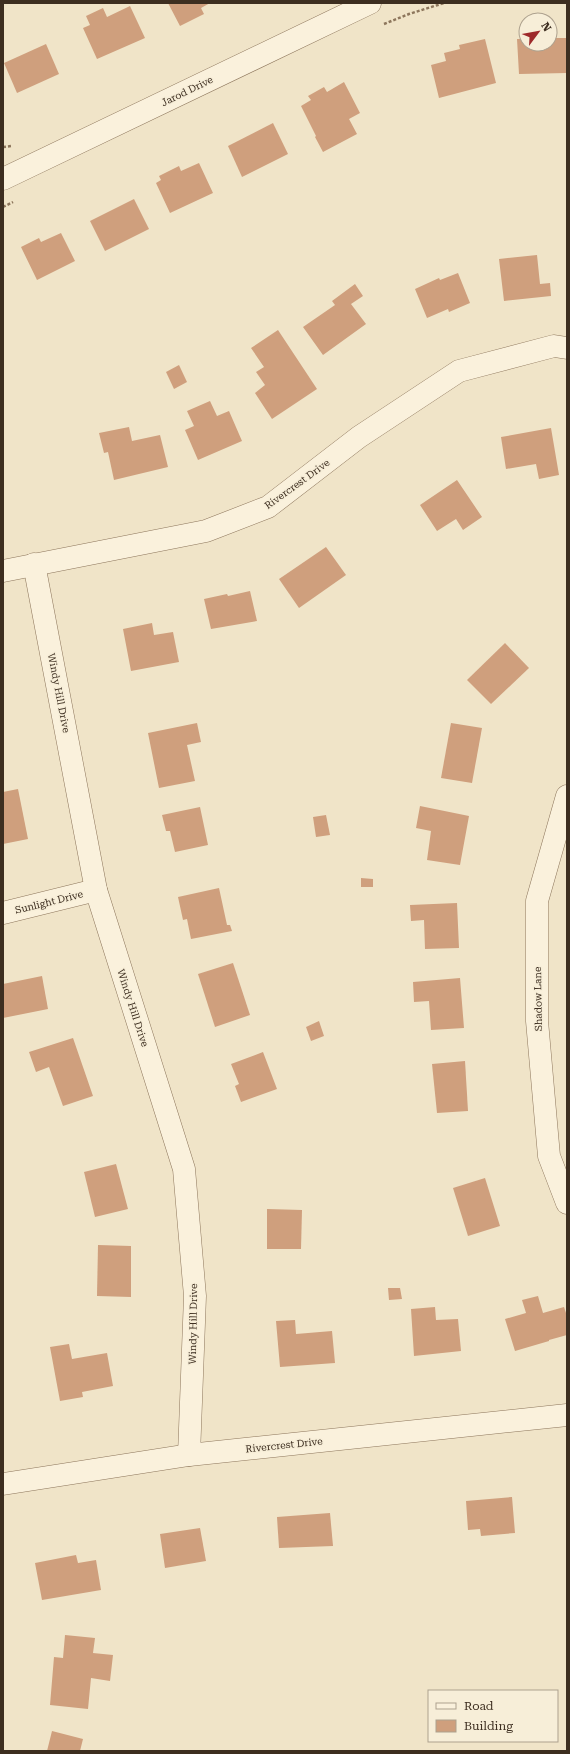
<svg xmlns="http://www.w3.org/2000/svg" width="570" height="1754" font-family="'Roboto Serif',serif">
  <style>
    .building { fill: #cf9f7d }
    .lines { fill: none; stroke-linecap: round; stroke-linejoin: round }
    .street-casing { stroke: #8d765c; stroke-width: 23 }
    .path { stroke: #8d765c; stroke-width: 2.5; stroke-dasharray: 3 2; stroke-linecap: butt }
    .street { stroke: #faf1dc; stroke-width: 22 }
    .labels { text-anchor: middle; dominant-baseline: central; stroke-width: 3; stroke-linejoin: round; paint-order: stroke }
    .street-label { font-size: 10px; fill: #3d2e20; stroke: #f7eed8 }
  </style>
  <rect width="100%" height="100%" fill="#f0e4c8"/>
  <g class="building">
    <polygon points="168,3 210,3 201,8 204,14 180,26"/>
    <polygon points="130,6 145,38 97,59 83,28 90,25 86,16 103,8 107,17"/>
    <polygon points="550,38 567,38 567,73 519,74 517,39 526,39 526,44 550,44"/>
    <polygon points="485,39 496,83 439,98 431,65 446,61 444,53 460,49 459,45"/>
    <polygon points="46,44 59,74 17,93 4,63"/>
    <polygon points="344,82 360,113 349,119 357,134 323,152 315,137 316,136 301,106 311,100 308,96 324,87 327,92"/>
    <polygon points="273,123 288,154 242,177 228,146"/>
    <polygon points="199,163 213,193 170,213 156,183 161,180 159,176 179,166 181,171"/>
    <polygon points="134,199 149,229 105,251 90,221"/>
    <polygon points="61,233 75,261 37,280 21,247 39,238 41,242"/>
    <polygon points="537,255 540,284 550,283 551,296 504,301 499,259"/>
    <polygon points="458,273 470,303 449,312 448,309 427,318 415,289 439,278 440,280"/>
    <polygon points="355,284 363,296 351,304 366,324 323,355 303,327 335,305 332,301"/>
    <polygon points="278,330 317,389 272,419 255,393 265,385 256,372 264,367 251,348"/>
    <polygon points="179,365 187,382 174,389 166,372"/>
    <polygon points="210,401 217,416 229,411 242,441 198,460 185,430 194,426 187,411"/>
    <polygon points="129,427 132,441 160,435 168,467 114,480 108,452 104,453 99,433"/>
    <polygon points="551,428 559,475 539,479 536,464 506,469 501,437"/>
    <polygon points="457,480 482,517 463,530 456,519 437,531 420,505"/>
    <polygon points="326,547 346,575 299,608 279,579"/>
    <polygon points="250,591 257,621 211,629 204,599 227,594 228,596"/>
    <polygon points="152,623 154,635 173,632 179,662 131,671 123,629"/>
    <polygon points="505,643 529,668 491,704 467,680"/>
    <polygon points="197,723 201,742 187,745 195,781 159,788 148,733"/>
    <polygon points="451,723 482,728 472,783 441,778"/>
    <polygon points="18,789 28,839 3,844 3,792"/>
    <polygon points="420,806 469,816 460,865 427,860 431,831 416,828"/>
    <polygon points="200,807 208,845 175,852 170,831 166,831 162,815"/>
    <polygon points="326,815 330,835 316,837 313,817"/>
    <polygon points="361,878 373,879 373,887 361,887"/>
    <polygon points="219,888 227,925 230,925 232,931 191,939 187,919 183,920 178,897"/>
    <polygon points="457,903 459,948 425,949 424,920 411,921 410,905"/>
    <polygon points="233,963 250,1015 215,1027 198,974"/>
    <polygon points="42,976 48,1009 3,1018 3,984"/>
    <polygon points="460,978 464,1028 431,1030 429,1001 414,1002 413,982"/>
    <polygon points="319,1021 324,1036 311,1041 306,1027"/>
    <polygon points="73,1038 93,1096 63,1106 49,1067 36,1072 29,1052"/>
    <polygon points="263,1052 277,1089 241,1102 235,1086 239,1084 231,1064"/>
    <polygon points="465,1061 468,1111 437,1113 432,1064"/>
    <polygon points="116,1164 128,1209 95,1217 84,1172"/>
    <polygon points="485,1178 500,1226 468,1236 453,1188"/>
    <polygon points="267,1209 302,1210 301,1249 267,1249"/>
    <polygon points="98,1245 131,1246 131,1297 97,1296"/>
    <polygon points="388,1288 400,1288 402,1299 389,1300"/>
    <polygon points="538,1296 543,1313 564,1307 567,1316 567,1335 549,1340 549,1341 515,1351 505,1319 526,1313 522,1300"/>
    <polygon points="435,1307 436,1320 458,1319 461,1351 414,1356 411,1309"/>
    <polygon points="295,1320 296,1334 332,1331 335,1363 280,1367 276,1321"/>
    <polygon points="69,1344 72,1359 107,1353 113,1386 82,1392 83,1397 60,1401 50,1347"/>
    <polygon points="512,1497 515,1533 481,1536 480,1529 468,1530 466,1501"/>
    <polygon points="330,1513 333,1546 279,1548 277,1517"/>
    <polygon points="200,1528 206,1561 165,1568 160,1534"/>
    <polygon points="76,1555 78,1563 96,1560 101,1590 42,1600 35,1563"/>
    <polygon points="65,1635 95,1638 93,1653 113,1655 110,1681 91,1678 88,1709 50,1705 54,1657 63,1658"/>
    <polygon points="52,1731 83,1739 80,1751 47,1751"/>
  </g>
  <g class="lines">
    <g class="street-casing">
      <g id="street">
        <polyline points="3,179 370,3"/>
        <polyline points="34,564 96,890 184,1169 195,1296 189,1455"/>
        <polyline points="3,571 206,531 268,507 359,437 459,371 554,346 567,348"/>
        <polyline points="567,796 537,901 537,1021 549,1156 567,1203"/>
        <polyline points="3,913 96,890"/>
        <polyline points="3,1484 189,1455 567,1415"/>
      </g>
    </g>
    <g class="path">
      <polyline points="384,24 409,14 444,3"/>
      <polyline points="3,147 12,146"/>
      <polyline points="3,207 13,202"/>
    </g>
    <use href="#street" class="street"/>
  </g>
  <g class="labels">
    <g class="street-label">
      <text transform="translate(187 91) rotate(-26)">Jarod Drive</text>
      <text transform="translate(297 484) rotate(-36)">Rivercrest Drive</text>
      <text transform="translate(59 693) rotate(79)">Windy Hill Drive</text>
      <text transform="translate(49 902) rotate(-14)">Sunlight Drive</text>
      <text transform="translate(538 999) rotate(-91)">Shadow Lane</text>
      <text transform="translate(133 1008) rotate(72)">Windy Hill Drive</text>
      <text transform="translate(193 1324) rotate(-89)">Windy Hill Drive</text>
      <text transform="translate(284 1445) rotate(-6)">Rivercrest Drive</text>
    </g>
  </g>
  <rect width="570" height="1754" fill="none" stroke="#3d2e20" stroke-width="8"/>
  <rect x="428" y="1690" width="130" height="52" fill="#f7eed8" stroke="#ada18e"/>
  <rect x="436" y="1703" width="20" height="6" fill="#faf1dc" stroke="#ada18e"/>
  <text x="464" y="1710" font-size="12" fill="#3d2e20">Road</text>
  <rect x="436" y="1720" width="20" height="12" fill="#cf9f7d" stroke="#ada18e"/>
  <text x="464" y="1730" font-size="12" fill="#3d2e20">Building</text>
  <g transform="translate(538 32) rotate(58)"><circle r="19" fill="#f7eed8" stroke="#ada18e"/>
  <path d="M0-3L7 15L0 10L-7 15Z" fill="#9e2a2b"/>
  <text y="-6" font-size="11" font-weight="bold" text-anchor="middle" fill="#3d2e20">N</text>
  </g>
</svg>
